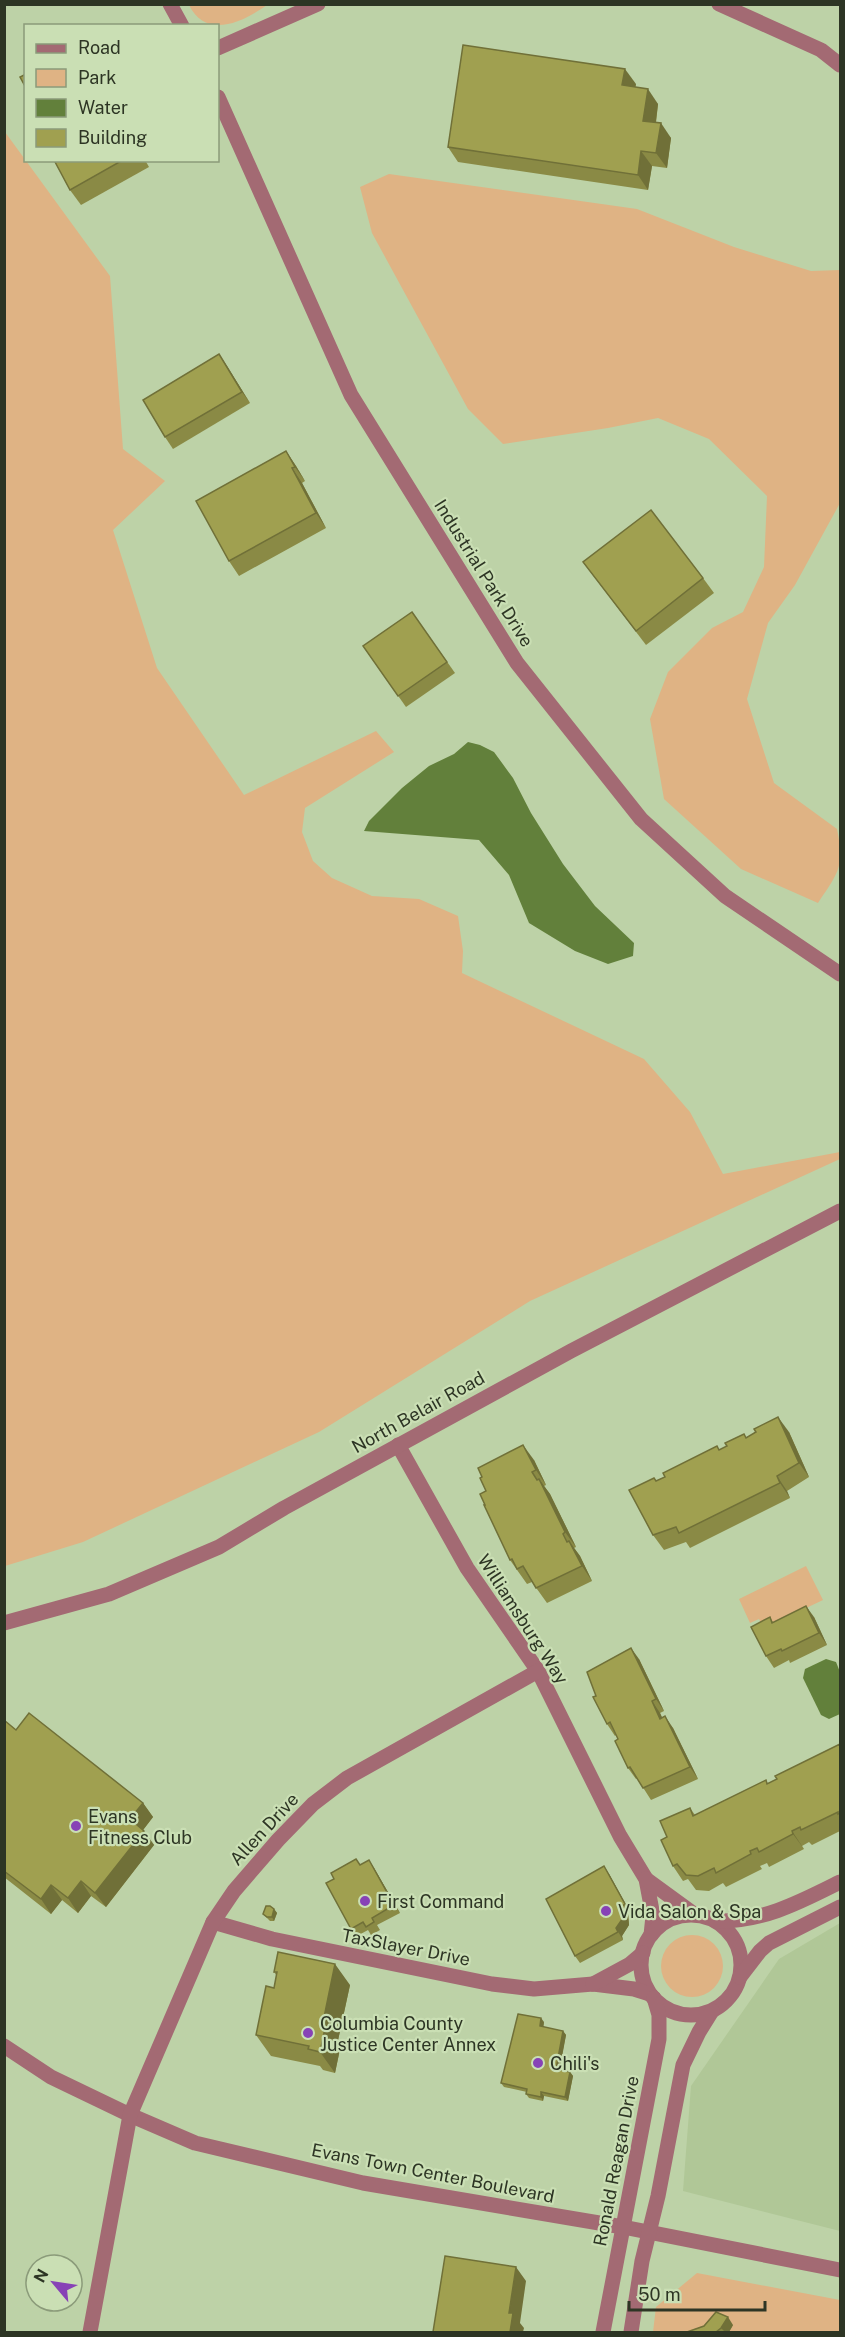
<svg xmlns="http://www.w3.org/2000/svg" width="845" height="2337" font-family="'Public Sans',sans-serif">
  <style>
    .built { fill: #b0c797 }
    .green { fill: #dfb384 }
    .water { fill: #62803b }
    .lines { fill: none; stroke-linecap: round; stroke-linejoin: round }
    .minor { stroke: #a36a73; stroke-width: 15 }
    .wall { fill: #8a8a45 }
    .shaded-wall { fill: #707038 }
    .building { fill: #a0a050; stroke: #707038; stroke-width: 1.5 }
    .poi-dot { fill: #8742b6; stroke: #cadfb4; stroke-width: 2 }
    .labels { text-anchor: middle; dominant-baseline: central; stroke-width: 4.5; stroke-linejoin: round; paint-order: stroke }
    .street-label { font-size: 18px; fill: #2d3524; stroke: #cadfb4 }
    .poi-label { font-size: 18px; fill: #2d3524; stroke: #cadfb4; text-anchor: start }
  </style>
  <rect width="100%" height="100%" fill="#bdd2a7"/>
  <polygon class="built" points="840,1923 840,2231 683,2191 691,2086 779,1959"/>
  <g class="green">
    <path d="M189,5H267C243,22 206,40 189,5Z"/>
    <polygon points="5,132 110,276 123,449 165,481 113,530 157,668 244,795 376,731 394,752 305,808 302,832 313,861 332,878 372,896 419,899 458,916 463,951 462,973 644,1059 690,1112 723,1174 840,1152 840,1159 530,1301 319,1432 83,1542 5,1566"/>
    <path d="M389,174L637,209L734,247L811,271L840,270V503L795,585L768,623L747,699L774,783L837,829C845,867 838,873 818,903L741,869L664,799L650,719L668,672L712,628L743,612L764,567L767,496L709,439L658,418L608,428L503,444L468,409L372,233L360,187Z"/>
    <polygon points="806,1566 823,1600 764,1628 759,1619 750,1623 739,1599"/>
    <circle cx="692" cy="1966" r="31"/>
    <polygon points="697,2273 840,2300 840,2332 653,2332 656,2307"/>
  </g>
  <g class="water">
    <polygon points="468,742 480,745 494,752 513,778 531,813 563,864 595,906 634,943 633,956 608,964 575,951 529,923 509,875 479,840 364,831 369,821 402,788 429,766 454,754"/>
    <polygon points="826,1659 836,1662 840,1672 840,1714 829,1719 821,1715 803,1678 805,1669"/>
  </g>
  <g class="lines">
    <g class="minor">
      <polyline points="170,4 182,26"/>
      <polyline points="719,4 821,50 840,65"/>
      <polyline points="218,48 318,4"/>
      <polyline points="218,97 351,395 517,663 641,819 725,896 840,974"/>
      <polyline points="398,1445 467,1568 538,1671 620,1836 646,1879 653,1916 651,1935"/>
      <polyline points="4,1623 109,1594 219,1547 284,1508 571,1351 840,1211"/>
      <polyline points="646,1879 694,1914"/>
      <circle cx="691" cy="1965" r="50"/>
      <path d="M716,1921C763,1922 800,1902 840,1882"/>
      <polyline points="213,1922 272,1939 492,1984 534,1989 593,1984 634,1989 650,1994"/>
      <polyline points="740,1977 760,1951 769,1943 840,1907"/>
      <polyline points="593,1984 630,1964 643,1953"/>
      <polyline points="4,2046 51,2077 130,2115 195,2143 363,2183 623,2227 840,2270"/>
      <polyline points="90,2332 130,2115 213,1922 234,1891 278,1840 313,1804 347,1778 538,1671"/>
      <polyline points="603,2332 659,2039 659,2015 654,1998"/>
      <polyline points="631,2332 642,2261 658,2196 683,2065 699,2032 712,2011"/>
    </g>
  </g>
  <g class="wall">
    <polygon points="636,84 635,87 658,104 656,123 671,138 667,168 652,166 648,190 458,162 448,147"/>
    <polygon points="54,160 145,160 149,167 81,205 70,190"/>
    <polygon points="219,354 250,403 173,449 165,437"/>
    <polygon points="286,451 296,466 305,481 302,483 326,528 239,576 229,561"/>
    <polygon points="583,562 703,578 714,593 646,645"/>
    <polygon points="412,612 455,673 406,707 363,646"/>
    <polygon points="789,1432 809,1477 787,1491 790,1498 690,1548 686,1542 664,1550 653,1535 656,1481 727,1446 744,1434 746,1437"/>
    <polygon points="534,1460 546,1485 544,1486 550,1494 576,1547 574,1548 580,1556 592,1581 547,1603 532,1582 527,1584 510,1560 485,1505 486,1491 482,1477"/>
    <polygon points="770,1617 773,1622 814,1617 827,1645 790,1663 789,1660 774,1668 766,1656"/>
    <polygon points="639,1659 664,1711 660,1713 662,1718 673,1728 698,1779 651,1800 637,1778 636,1779 628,1768 618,1739 616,1735 615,1736 607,1724 596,1696"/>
    <polygon points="4,1720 16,1730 143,1803 153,1817 143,1830 154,1845 106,1907 91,1896 78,1913 62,1900 51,1914 4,1877"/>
    <polygon points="840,1744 840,1831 812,1845 809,1842 802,1846 804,1849 769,1867 767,1863 760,1866 762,1869 726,1887 723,1883 709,1891 696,1890 688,1879 683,1881 673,1866 667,1837 690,1808 695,1815 766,1780 768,1784"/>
    <polygon points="356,1859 360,1865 374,1868 400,1913 377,1925 380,1930 371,1935 368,1930 357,1936 351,1929 334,1879"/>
    <polygon points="609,1874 630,1912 628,1913 629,1925 622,1936 623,1940 580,1963 575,1956"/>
    <polygon points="274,1909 277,1913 274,1921 270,1921 263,1914"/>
    <polygon points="274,1972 350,1985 337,2045 340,2049 335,2073 323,2070 320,2066 271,2056 256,2035 274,1988 277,1976"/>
    <polygon points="544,2022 543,2027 563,2031 566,2035 559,2070 570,2072 573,2076 568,2101 544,2096 543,2101 529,2098 526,2094 527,2092 504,2087 501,2083"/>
    <polygon points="733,2325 729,2332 687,2332"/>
  </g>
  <g class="shaded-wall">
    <polygon points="625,69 636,84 633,100 622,85"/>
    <polygon points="648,89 658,104 654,136 643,121"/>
    <polygon points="661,123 671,138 667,168 656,153"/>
    <polygon points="641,151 652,166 648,190 638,175"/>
    <polygon points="219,354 227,366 250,403 242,392"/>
    <polygon points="286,451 296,466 305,481 295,467"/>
    <polygon points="292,468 302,483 326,528 316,513"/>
    <polygon points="778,1417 789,1432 809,1477 799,1463"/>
    <polygon points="523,1445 534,1460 546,1485 536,1470"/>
    <polygon points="777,1476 787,1491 790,1498 780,1483"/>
    <polygon points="539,1479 550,1494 576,1547 565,1532"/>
    <polygon points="569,1541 580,1556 592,1581 582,1566"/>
    <polygon points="806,1606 814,1617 827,1645 819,1633"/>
    <polygon points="631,1648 639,1659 664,1711 656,1699"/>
    <polygon points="652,1701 660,1713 668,1730 660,1719"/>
    <polygon points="665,1716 673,1728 698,1779 690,1767"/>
    <polygon points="143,1803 153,1817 140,1834 130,1819"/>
    <polygon points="144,1831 154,1845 106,1907 95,1893"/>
    <polygon points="792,1831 804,1849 793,1834"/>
    <polygon points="369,1860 374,1868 400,1913 394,1905"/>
    <polygon points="604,1866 609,1874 630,1912 625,1904"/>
    <polygon points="81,1881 91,1896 78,1913 68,1898"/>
    <polygon points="51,1885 62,1900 51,1914 41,1899"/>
    <polygon points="622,1906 628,1913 629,1925 622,1936 623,1940 616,1928"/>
    <polygon points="274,1909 277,1913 274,1921 272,1917"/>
    <polygon points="335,1964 350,1985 337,2045 340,2049 335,2073 320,2052 322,2027"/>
    <polygon points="541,2018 544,2022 543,2030 540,2026"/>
    <polygon points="563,2031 566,2035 559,2073 556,2069"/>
    <polygon points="570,2072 573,2076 568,2101 565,2097"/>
    <polygon points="541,2092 544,2096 543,2101 541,2097"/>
    <polygon points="516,2267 526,2281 520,2323 524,2328 523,2332 510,2332 509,2313"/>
    <polygon points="728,2317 733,2325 729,2332 725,2332 721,2328"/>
  </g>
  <g class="building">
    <polygon points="463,45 625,69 622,85 648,89 643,121 661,123 656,153 641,151 638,175 448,147"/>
    <polygon points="26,74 26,88 20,77"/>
    <polygon points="54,160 123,160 70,190"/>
    <polygon points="219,354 242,392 165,437 143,400"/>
    <polygon points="286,451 295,467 292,468 316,513 229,561 196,501"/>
    <polygon points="651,510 703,578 636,631 583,562"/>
    <polygon points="412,612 447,662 398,696 363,646"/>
    <polygon points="778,1417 799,1463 777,1476 780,1483 679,1533 676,1527 653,1535 629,1490 654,1478 656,1481 665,1477 663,1473 717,1446 719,1450 727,1446 725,1443 744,1434 746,1438 756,1432 754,1429"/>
    <polygon points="523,1445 536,1470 532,1472 537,1480 539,1479 565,1532 563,1534 567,1542 569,1541 582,1566 536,1588 523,1566 517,1569 512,1559 510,1560 484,1505 485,1505 480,1494 486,1491 480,1478 482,1477 478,1468"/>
    <polygon points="806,1606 819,1633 782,1651 781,1649 766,1656 751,1627 770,1617 772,1623"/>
    <polygon points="631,1648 656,1699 652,1701 660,1719 665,1716 690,1767 643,1788 630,1767 628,1768 615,1741 618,1739 610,1722 607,1724 593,1697 596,1696 587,1672"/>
    <polygon points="29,1713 143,1803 130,1819 144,1831 95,1893 81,1881 68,1898 51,1885 41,1899 4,1871 4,1720 16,1730"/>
    <polygon points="840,1744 840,1813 838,1814 838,1812 801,1830 800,1827 792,1831 793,1834 759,1852 757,1848 750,1851 751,1854 716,1873 714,1868 698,1876 686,1875 677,1864 673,1866 661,1840 667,1837 660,1821 690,1808 693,1816 766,1780 767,1784 777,1779 775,1776"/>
    <polygon points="356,1859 360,1865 369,1860 394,1905 372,1918 374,1922 366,1927 363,1922 351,1929 326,1883 334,1879 331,1873"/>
    <polygon points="604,1866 625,1904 622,1906 623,1918 616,1928 618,1932 575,1956 546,1899"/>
    <polygon points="266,1906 270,1906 274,1909 272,1917 267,1917 263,1914"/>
    <polygon points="278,1952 335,1964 322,2027 325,2028 320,2052 308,2049 309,2046 256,2035 266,1986 274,1988 277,1972 274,1972"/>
    <polygon points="518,2014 541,2018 540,2026 563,2031 556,2069 570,2072 565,2097 541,2092 541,2097 526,2094 527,2089 501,2083"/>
    <polygon points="445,2256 516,2267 509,2313 513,2313 510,2332 433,2332"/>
    <polygon points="716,2312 728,2317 721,2328 716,2332 687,2332 704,2326"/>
  </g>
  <g class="poi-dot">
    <circle cx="76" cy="1826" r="6"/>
    <circle cx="365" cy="1901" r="6"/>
    <circle cx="606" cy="1911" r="6"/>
    <circle cx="308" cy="2033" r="6"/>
    <circle cx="538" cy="2063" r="6"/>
  </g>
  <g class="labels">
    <g class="street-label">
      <text transform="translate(484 573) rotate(58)">Industrial Park Drive</text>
      <text transform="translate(418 1412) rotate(-29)">North Belair Road</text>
      <text transform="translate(523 1619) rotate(57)">Williamsburg Way</text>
      <text transform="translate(264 1829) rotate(-47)">Allen Drive</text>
      <text transform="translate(406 1947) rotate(11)">TaxSlayer Drive</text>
      <text transform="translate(616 2161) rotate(-79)">Ronald Reagan Drive</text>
      <text transform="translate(433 2173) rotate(11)">Evans Town Center Boulevard</text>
    </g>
    <g class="poi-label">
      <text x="88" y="1816">Evans<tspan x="88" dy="21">Fitness Club</tspan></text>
      <text x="377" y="1901">First Command</text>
      <text x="618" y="1911">Vida Salon &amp; Spa</text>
      <text x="320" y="2023">Columbia County<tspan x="320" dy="21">Justice Center Annex</tspan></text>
      <text x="550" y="2063">Chili's</text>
    </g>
  </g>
  <rect width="845" height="2337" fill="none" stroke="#2d3524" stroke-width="12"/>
  <rect x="24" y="24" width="195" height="138" fill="#cadfb4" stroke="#8b9b7a" stroke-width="1.5"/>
  <rect x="36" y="44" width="30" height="9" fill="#a36a73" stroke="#8b9b7a" stroke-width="1.5"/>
  <text x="78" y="54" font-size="18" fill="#2d3524">Road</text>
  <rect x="36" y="69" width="30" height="18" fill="#dfb384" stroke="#8b9b7a" stroke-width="1.5"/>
  <text x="78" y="84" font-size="18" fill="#2d3524">Park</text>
  <rect x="36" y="99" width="30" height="18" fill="#62803b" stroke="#8b9b7a" stroke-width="1.5"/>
  <text x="78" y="114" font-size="18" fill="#2d3524">Water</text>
  <rect x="36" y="129" width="30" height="18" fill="#a0a050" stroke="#8b9b7a" stroke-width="1.5"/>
  <text x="78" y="144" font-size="18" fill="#2d3524">Building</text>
  <g transform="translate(54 2283) rotate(299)"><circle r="28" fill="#cadfb4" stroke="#8b9b7a" stroke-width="1.5"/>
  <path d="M0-4.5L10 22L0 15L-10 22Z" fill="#8742b6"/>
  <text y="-9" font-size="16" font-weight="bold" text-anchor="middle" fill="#2d3524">N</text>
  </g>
  <path d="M629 2301v9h136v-9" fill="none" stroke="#2d3524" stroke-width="3"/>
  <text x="638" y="2301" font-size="18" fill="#2d3524" stroke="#cadfb4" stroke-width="4.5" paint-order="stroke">50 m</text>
</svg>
